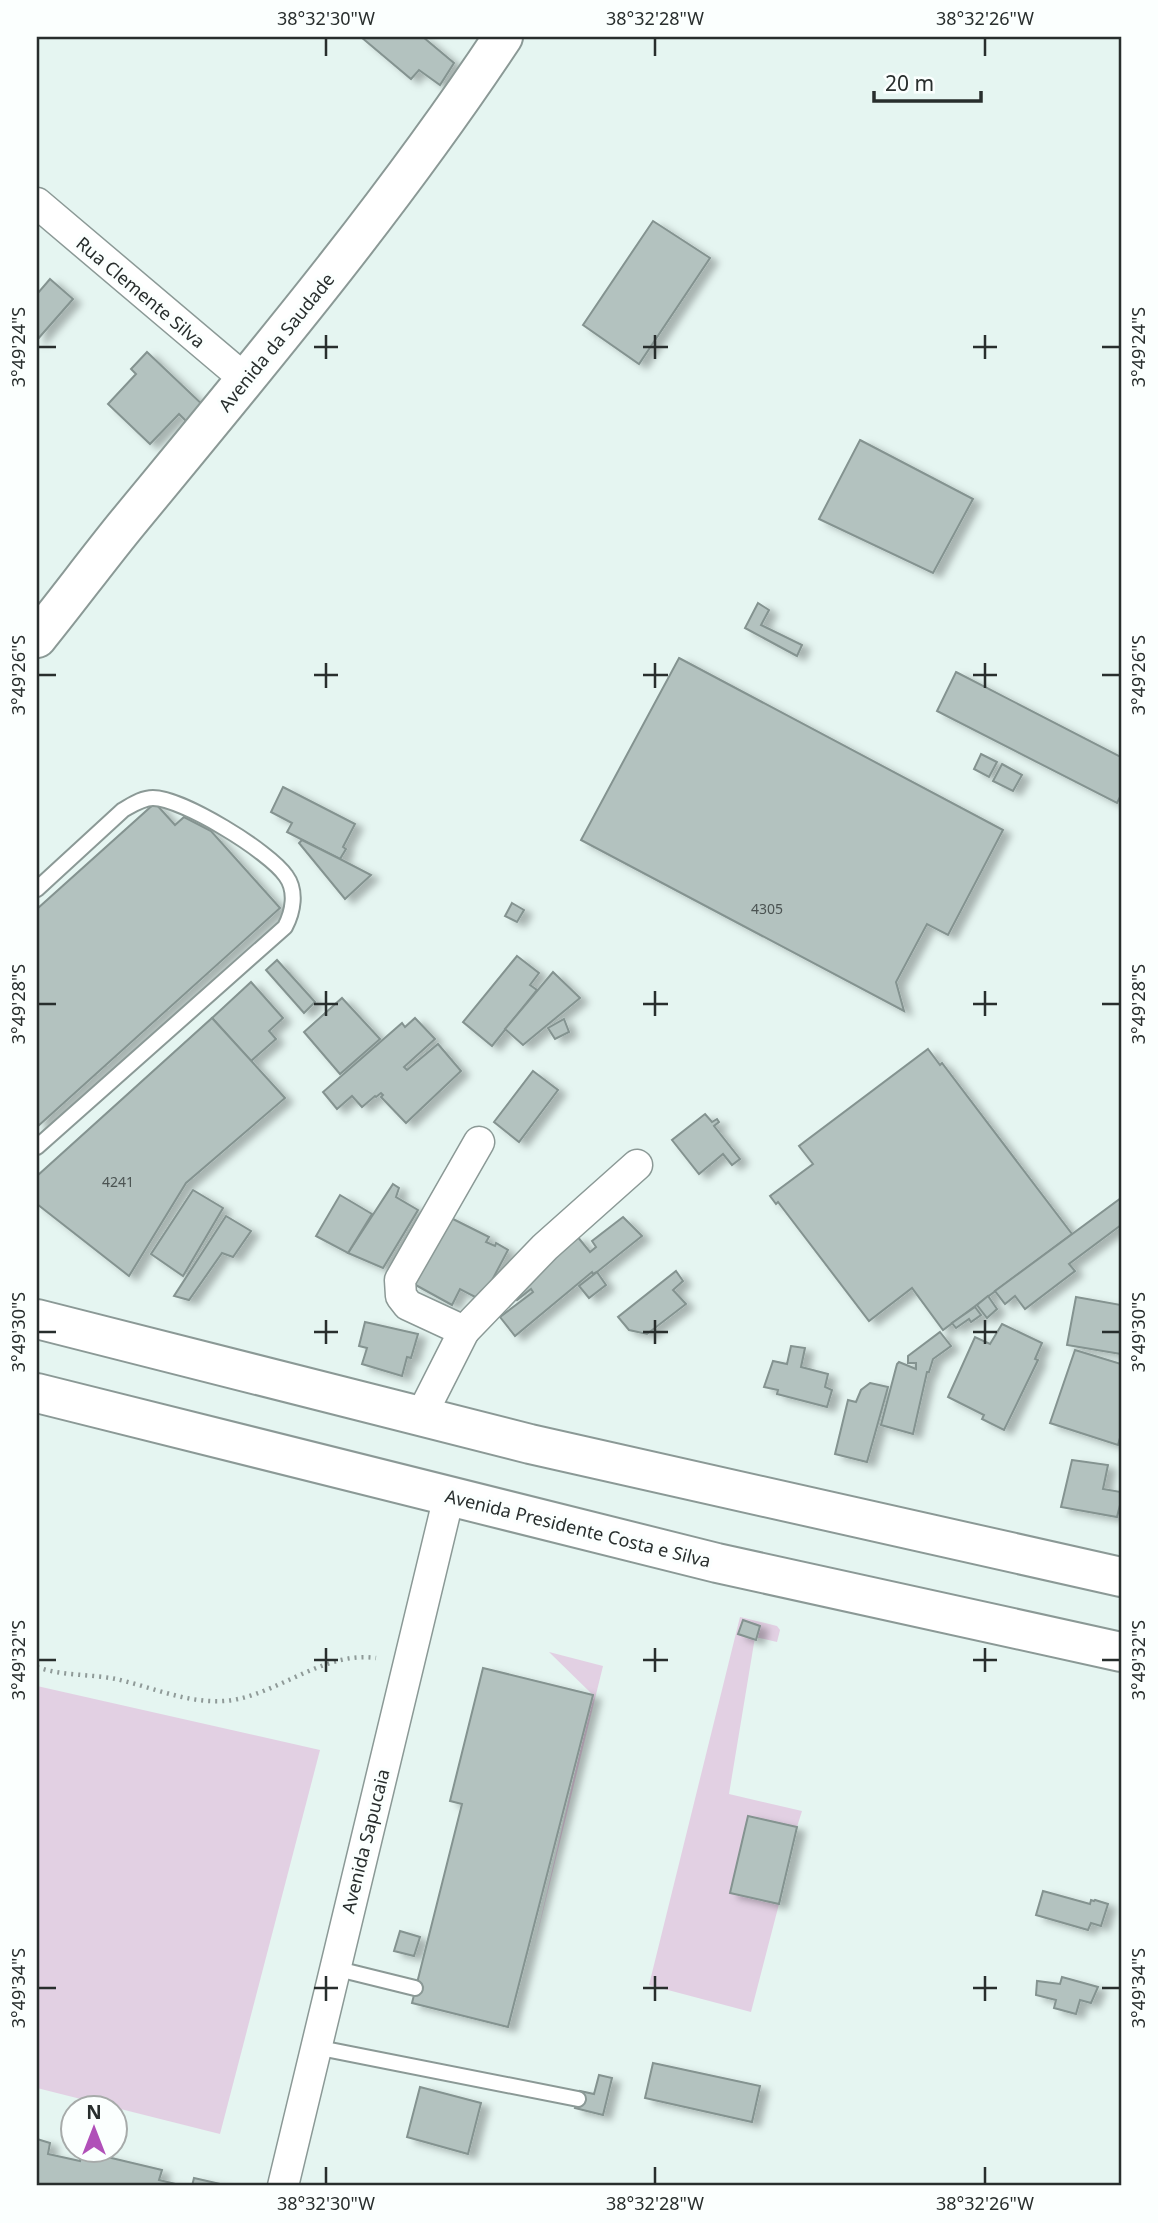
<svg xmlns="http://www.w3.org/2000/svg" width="1158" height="2223" font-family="'Noto Sans',sans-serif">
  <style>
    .green { fill: #e2d0e3 }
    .building { fill: #b3c2bf; stroke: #849390; stroke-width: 2; filter: url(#shadow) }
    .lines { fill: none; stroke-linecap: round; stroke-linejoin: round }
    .lane-casing { stroke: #8b9996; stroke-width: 18 }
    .street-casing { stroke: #8b9996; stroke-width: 33 }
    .secondary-casing { stroke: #8b9996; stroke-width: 42 }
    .primary-casing { stroke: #8b9996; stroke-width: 42 }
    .path { stroke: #8f9a98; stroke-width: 4.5; stroke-dasharray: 2 5; stroke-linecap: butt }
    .lane { stroke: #fff; stroke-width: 14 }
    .street { stroke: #fff; stroke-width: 30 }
    .secondary { stroke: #fff; stroke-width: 38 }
    .primary { stroke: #fff; stroke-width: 38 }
    .ticks { fill: none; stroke: #282e2d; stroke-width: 2.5 }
    .labels { text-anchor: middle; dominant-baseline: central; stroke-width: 7; stroke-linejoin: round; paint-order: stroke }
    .number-label { font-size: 14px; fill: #4b5352 }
    .street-label { font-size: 18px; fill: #282e2d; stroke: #fbfffe }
    .neatline { fill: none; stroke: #282e2d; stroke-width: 2.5 }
    .ticks-label { font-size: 18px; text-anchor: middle; fill: #282e2d }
  </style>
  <defs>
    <filter id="shadow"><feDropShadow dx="8" dy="4.5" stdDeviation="3.5" flood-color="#0004"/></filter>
  </defs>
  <rect width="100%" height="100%" fill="#e5f5f1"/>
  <g class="green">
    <polygon points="740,1617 777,1626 780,1630 777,1642 755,1637 729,1794 802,1811 797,1827 748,1816 730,1892 779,1904 751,2012 649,1985"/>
    <polygon points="549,1652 603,1666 533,1952 593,1695"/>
    <polygon points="37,1686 320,1750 220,2134 37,2088"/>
  </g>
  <g class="building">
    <polygon points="361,37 423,37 454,63 440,85 419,70 411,79"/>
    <polygon points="653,221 710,258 639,364 583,325"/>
    <polygon points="50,279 73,299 37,340 37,294"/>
    <polygon points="147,352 206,408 191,426 179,414 150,444 108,404 136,374 131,369"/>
    <polygon points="860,440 973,499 933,573 819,519"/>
    <polygon points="758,603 769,610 761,625 802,645 797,656 745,628"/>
    <polygon points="679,658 1003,830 948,935 927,924 896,982 904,1011 581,840"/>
    <polygon points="956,672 1121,757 1121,795 1117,803 937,711"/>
    <polygon points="981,754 997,762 989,777 974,769"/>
    <polygon points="1002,764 1022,775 1013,791 993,781"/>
    <polygon points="283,787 355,824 343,847 346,849 340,859 287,832 292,823 271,812"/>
    <polygon points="155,803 175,825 184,817 211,831 280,908 37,1127 37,909"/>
    <polygon points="302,840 340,859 371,875 345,899 299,843"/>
    <polygon points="512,903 524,910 517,922 505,916"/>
    <polygon points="517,956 539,973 530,985 537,990 492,1046 463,1022"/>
    <polygon points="277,960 315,1002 304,1013 266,970"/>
    <polygon points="553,972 580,998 523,1045 505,1029"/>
    <polygon points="251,982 283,1018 269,1031 276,1039 251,1061 212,1018"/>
    <polygon points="342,998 380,1039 340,1074 304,1032"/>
    <polygon points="212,1018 285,1098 186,1183 129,1276 37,1204 37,1176"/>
    <polygon points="415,1018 435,1039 404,1067 407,1070 438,1044 461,1071 406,1123 381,1097 383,1095 381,1093 376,1097 375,1096 362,1107 352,1096 337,1109 323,1092 402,1023 405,1027"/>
    <polygon points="564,1019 569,1032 555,1039 548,1028"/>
    <polygon points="928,1049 940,1065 942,1063 1072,1234 943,1330 912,1288 869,1321 778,1202 776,1204 770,1196 813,1164 799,1146"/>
    <polygon points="533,1071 558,1090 519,1142 494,1122"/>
    <polygon points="705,1114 712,1122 717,1119 719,1122 714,1126 740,1159 732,1165 723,1154 699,1174 672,1140"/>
    <polygon points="393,1184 399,1188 396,1197 418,1210 383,1268 348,1253"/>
    <polygon points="193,1190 223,1208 183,1276 151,1254"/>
    <polygon points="340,1195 372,1214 348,1253 316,1236"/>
    <polygon points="1121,1198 1121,1225 1069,1264 1075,1271 1025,1309 1015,1296 1005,1304 995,1291"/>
    <polygon points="226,1216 251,1231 233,1257 222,1253 189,1300 174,1296"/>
    <polygon points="447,1216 489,1237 486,1242 495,1246 496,1243 508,1250 489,1286 483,1301 460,1289 452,1305 412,1283"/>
    <polygon points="623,1217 642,1236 597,1272 593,1274 592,1272 515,1336 500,1317 533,1292 531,1289 517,1300 513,1295 577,1236 590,1252 596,1247 592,1241"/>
    <polygon points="676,1271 683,1281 673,1290 686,1304 647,1334 629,1330 618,1317"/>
    <polygon points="597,1272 606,1285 589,1298 579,1286"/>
    <polygon points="988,1296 997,1309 987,1318 977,1305"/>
    <polygon points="1076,1297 1121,1305 1121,1354 1067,1345"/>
    <polygon points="975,1307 981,1315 971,1322 969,1319 956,1328 952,1323"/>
    <polygon points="365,1322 418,1334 411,1358 407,1357 402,1376 362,1364 367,1348 359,1346"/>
    <polygon points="1002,1324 1042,1343 1035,1359 1038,1360 1004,1430 982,1419 984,1415 948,1397 975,1337 990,1344"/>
    <polygon points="940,1332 951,1346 933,1359 929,1372 927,1372 913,1434 881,1425 897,1364 899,1362 916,1369 916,1363 908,1363 908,1356"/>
    <polygon points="791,1346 805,1348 801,1367 828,1374 825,1387 832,1390 827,1407 777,1394 778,1390 764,1387 773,1361 787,1364"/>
    <polygon points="1075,1350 1121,1364 1121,1434 1118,1445 1050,1423"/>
    <polygon points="870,1383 888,1387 867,1462 835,1454 848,1400 856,1402 861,1390"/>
    <polygon points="1072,1460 1108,1465 1103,1489 1121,1492 1121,1501 1117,1517 1061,1507"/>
    <polygon points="743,1620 760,1626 756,1640 738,1634"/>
    <polygon points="483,1668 593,1695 508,2027 412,2003 462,1804 450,1801"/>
    <polygon points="748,1816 797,1827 779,1904 730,1893"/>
    <polygon points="1043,1891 1090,1904 1091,1900 1094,1901 1095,1900 1108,1904 1101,1926 1091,1923 1088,1930 1036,1915"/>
    <polygon points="400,1931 420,1937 414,1956 394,1951"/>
    <polygon points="1062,1977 1098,1987 1091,2003 1080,2000 1076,2014 1054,2008 1056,2000 1036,1995 1037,1981 1060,1984"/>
    <polygon points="653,2063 760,2086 752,2122 645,2098"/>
    <polygon points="599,2075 612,2078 603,2115 575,2108 580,2091 594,2094"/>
    <polygon points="420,2087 481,2103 468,2154 407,2137"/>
    <polygon points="37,2139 50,2143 48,2154 80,2161 82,2151 162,2170 159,2180 184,2186 37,2186"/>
    <polygon points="194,2178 229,2186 192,2186"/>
  </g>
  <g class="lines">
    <g class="lane-casing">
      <g id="lane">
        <path d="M37,889L123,810C132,805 142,798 153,798C182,798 269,851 286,876C297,891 293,912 285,927L37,1147"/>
        <polyline points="334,1968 415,1988"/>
        <polyline points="315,2047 578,2099"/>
      </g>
    </g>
    <g class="street-casing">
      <g id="street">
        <polyline points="37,203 246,380"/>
        <polyline points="464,1331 545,1247 637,1165"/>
        <polyline points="421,1416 464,1331 408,1305 401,1296 400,1280 479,1142"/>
        <polyline points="283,2186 449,1496"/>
      </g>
    </g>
    <g class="secondary-casing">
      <path id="secondary" d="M37,638C67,601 95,563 125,526C256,367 389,209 503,37"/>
    </g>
    <g class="primary-casing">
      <g id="primary">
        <polyline points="37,1319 530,1444 1121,1577"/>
        <polyline points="37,1393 717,1563 1121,1652"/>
      </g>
    </g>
    <path class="path" d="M37,1667C61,1676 91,1674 116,1679C156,1688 197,1708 238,1699C284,1689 328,1651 376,1658"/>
    <use href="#lane" class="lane"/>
    <use href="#street" class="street"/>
    <use href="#secondary" class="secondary"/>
    <use href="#primary" class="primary"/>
  </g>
  <path class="ticks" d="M326,38V56M655,38V56M985,38V56M326,335V359M655,335V359M985,335V359M38,347H56M314,347H338M643,347H668M973,347H997M1102,347H1120M326,663V688M655,663V688M985,663V688M38,675H56M314,675H338M643,675H668M973,675H997M1102,675H1120M326,991V1016M655,991V1016M985,991V1016M38,1004H56M314,1004H338M643,1004H668M973,1004H997M1102,1004H1120M326,1320V1344M655,1320V1344M985,1320V1344M38,1332H56M314,1332H338M643,1332H668M973,1332H997M1102,1332H1120M326,1648V1672M655,1648V1672M985,1648V1672M38,1660H56M314,1660H338M643,1660H668M973,1660H997M1102,1660H1120M326,1976V2001M655,1976V2001M985,1976V2001M38,1988H56M314,1988H338M643,1988H668M973,1988H997M1102,1988H1120M326,2167V2184M655,2167V2184M985,2167V2184"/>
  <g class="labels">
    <g class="number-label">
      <text x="767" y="908">4305</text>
      <text x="118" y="1181">4241</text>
    </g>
    <g class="street-label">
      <text transform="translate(141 292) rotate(40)">Rua Clemente Silva</text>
      <text transform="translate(276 342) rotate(-51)">Avenida da Saudade</text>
      <text transform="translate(578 1528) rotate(14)">Avenida Presidente Costa e Silva</text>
      <text transform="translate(365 1841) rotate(-76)">Avenida Sapucaia</text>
    </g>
  </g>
  <rect width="1158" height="2223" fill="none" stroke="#fbfffe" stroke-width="77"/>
  <g transform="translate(94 2129)"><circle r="33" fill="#fbfffe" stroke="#a7abaa" stroke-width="2"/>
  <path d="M0-5L12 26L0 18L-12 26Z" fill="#b050b8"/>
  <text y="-10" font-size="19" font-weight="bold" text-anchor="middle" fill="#282e2d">N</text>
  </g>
  <path d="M874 91v10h107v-10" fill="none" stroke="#282e2d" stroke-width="3.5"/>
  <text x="885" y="91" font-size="21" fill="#282e2d" stroke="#fbfffe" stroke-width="5" paint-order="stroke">20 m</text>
  <rect x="38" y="38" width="1082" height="2146" class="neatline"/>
  <g class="ticks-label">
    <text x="326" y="25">38°32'30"W</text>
    <text x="655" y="25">38°32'28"W</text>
    <text x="985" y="25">38°32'26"W</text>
    <text transform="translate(19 347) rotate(-90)" y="6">3°49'24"S</text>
    <text transform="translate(1139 347) rotate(-90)" y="6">3°49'24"S</text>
    <text transform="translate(19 675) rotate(-90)" y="6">3°49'26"S</text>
    <text transform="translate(1139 675) rotate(-90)" y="6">3°49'26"S</text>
    <text transform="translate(19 1004) rotate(-90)" y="6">3°49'28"S</text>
    <text transform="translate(1139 1004) rotate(-90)" y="6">3°49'28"S</text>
    <text transform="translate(19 1332) rotate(-90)" y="6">3°49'30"S</text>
    <text transform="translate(1139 1332) rotate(-90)" y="6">3°49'30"S</text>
    <text transform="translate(19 1660) rotate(-90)" y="6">3°49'32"S</text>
    <text transform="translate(1139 1660) rotate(-90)" y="6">3°49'32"S</text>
    <text transform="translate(19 1988) rotate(-90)" y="6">3°49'34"S</text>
    <text transform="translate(1139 1988) rotate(-90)" y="6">3°49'34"S</text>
    <text x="326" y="2210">38°32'30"W</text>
    <text x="655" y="2210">38°32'28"W</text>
    <text x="985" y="2210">38°32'26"W</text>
  </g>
</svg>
